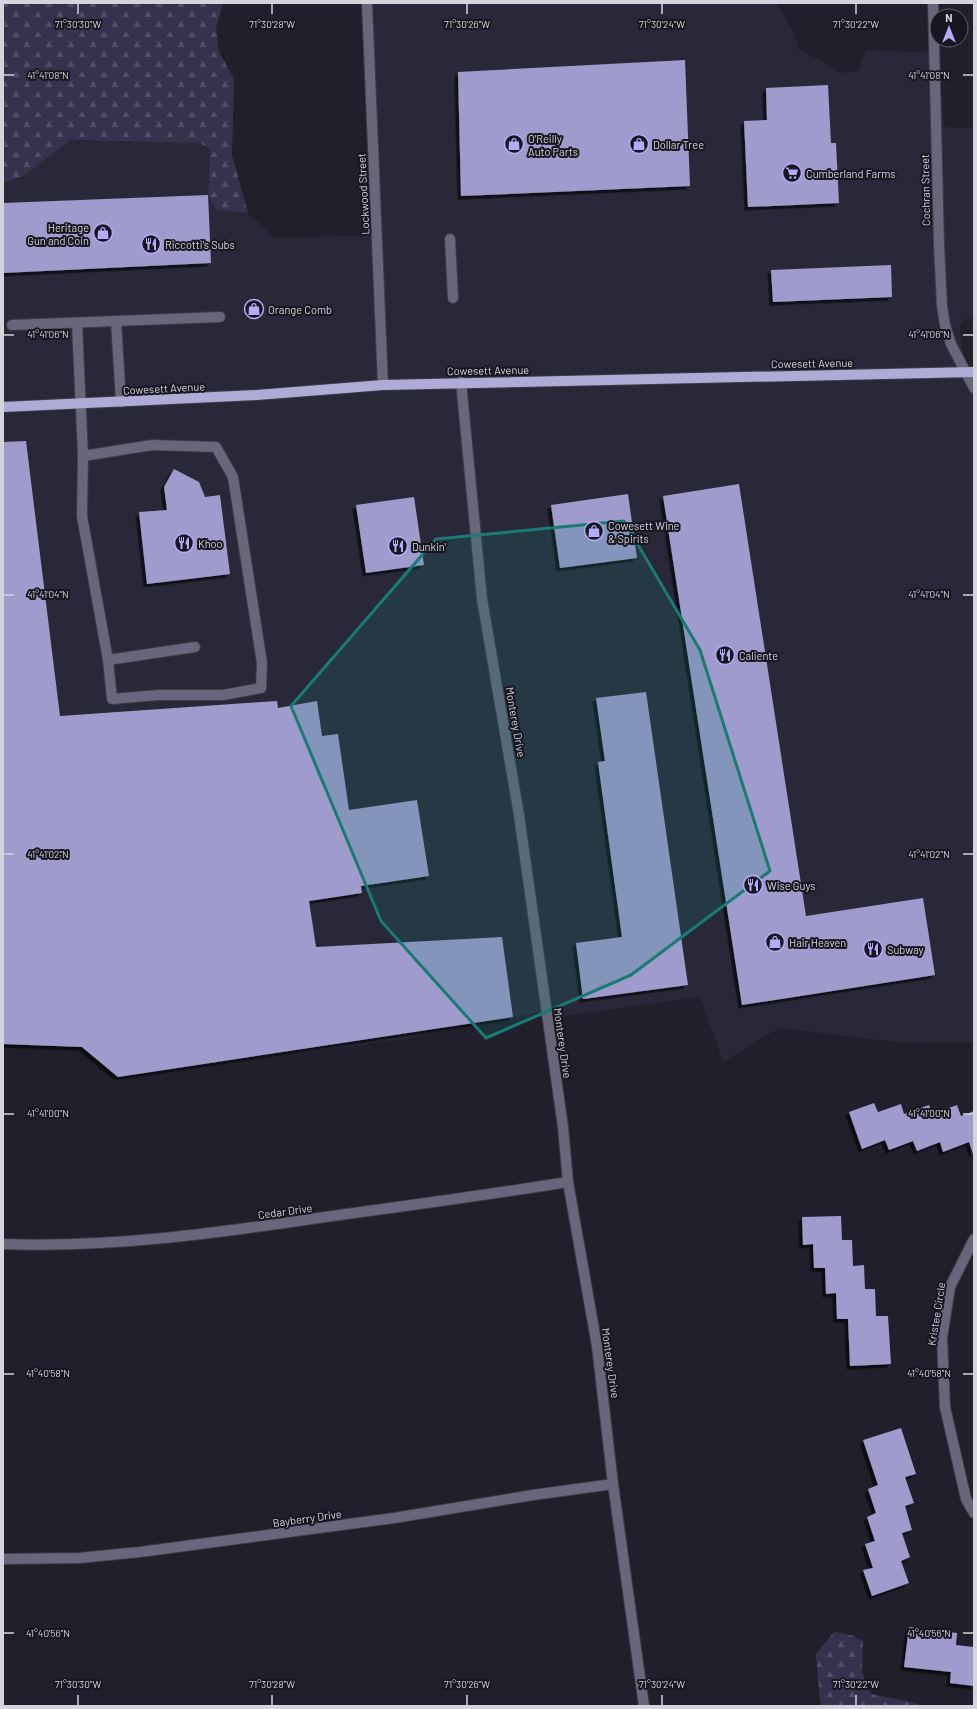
<svg xmlns="http://www.w3.org/2000/svg" width="977" height="1709" font-family="Barlow,sans-serif">
  <style>
    .built { fill: #292839 }
    .forest { fill: url(#forest-firs) }
    .building { fill: #9f9bcd; filter: url(#shadow) }
    .lines { fill: none; stroke-linecap: round; stroke-linejoin: round }
    .minor-casing { stroke: #3d3c47; stroke-width: 12 }
    .major-casing { stroke: #3d3c47; stroke-width: 12 }
    .minor { stroke: #67667a; stroke-width: 10 }
    .major { stroke: #aeabd6; stroke-width: 10 }
    .marked { fill: #197b74; fill-opacity: 0.2; stroke: #197b74; stroke-width: 3; stroke-linejoin: round }
    .ticks { fill: none; stroke: #d4d4dc; stroke-width: 1.5 }
    .labels { text-anchor: middle; dominant-baseline: central; stroke-width: 4; stroke-linejoin: round; paint-order: stroke }
    .poi-label { font-size: 11px; fill: #d4d4dc; stroke: #171621; text-anchor: start }
    .street-label { font-size: 11px; fill: #d4d4dc; stroke: #171621 }
    .ticks-label { font-size: 10px; text-anchor: middle; fill: #d4d4dc; stroke: #171621; stroke-width: 4; stroke-linejoin: round; paint-order: stroke }
  </style>
  <defs>
    <pattern id="forest-firs" width="22" height="20" patternUnits="userSpaceOnUse"><rect width="22" height="20" fill="#35324e"/><path d="M5 1l3.5 6h-7zM16 11l3.5 6h-7z" fill="#514f67"/></pattern>
    <filter id="shadow"><feDropShadow dx="-3.5" dy="3.5" stdDeviation="0" flood-color="#0009"/></filter>
  </defs>
  <rect width="100%" height="100%" fill="#201f2b"/>
  <polygon class="built" points="367,3 776,3 793,30 799,49 842,73 858,71 866,50 936,53 940,71 944,124 947,127 974,128 974,319 965,319 960,325 965,380 974,383 974,1042 904,1043 779,1028 723,1062 700,997 550,1018 539,1012 402,1039 118,1077 82,1047 3,1044 3,183 24,176 70,140 200,143 210,149 208,196 217,210 248,213 248,216 251,216 275,238 375,235"/>
  <g class="forest">
    <polygon points="3,3 223,3 216,28 219,52 234,79 232,155 248,213 217,210 208,196 210,149 200,143 70,140 24,176 3,183"/>
    <polygon points="834,1632 851,1635 863,1641 862,1673 871,1694 916,1703 921,1706 823,1706 820,1702 816,1654"/>
  </g>
  <g class="building">
    <polygon points="685,60 690,186 461,196 458,72"/>
    <polygon points="828,85 831,143 836,143 839,203 748,207 744,121 767,120 766,88"/>
    <polygon points="208,195 211,263 3,273 3,203"/>
    <polygon points="891,265 892,297 773,302 771,270"/>
    <polygon points="26,441 60,716 277,701 278,708 317,701 322,736 338,734 349,810 417,800 429,876 361,886 362,893 309,901 316,947 502,937 513,1017 118,1077 82,1047 3,1044 3,442"/>
    <polygon points="174,469 199,482 205,497 220,495 230,574 147,584 139,512 167,510 164,487"/>
    <polygon points="739,484 806,916 923,898 935,975 742,1005 663,496"/>
    <polygon points="628,494 637,558 560,568 551,505"/>
    <polygon points="414,497 424,565 366,573 356,505"/>
    <polygon points="646,692 688,985 583,999 576,943 622,937 598,762 605,761 596,698"/>
    <polygon points="874,1103 878,1112 901,1104 904,1114 929,1105 932,1114 957,1105 961,1116 974,1111 974,1153 973,1154 969,1142 943,1152 940,1142 917,1151 913,1141 889,1150 885,1140 862,1149 849,1112"/>
    <polygon points="841,1216 842,1240 852,1240 853,1266 864,1265 865,1289 875,1289 876,1316 888,1316 891,1364 850,1366 848,1319 837,1319 836,1293 826,1294 825,1268 814,1268 813,1244 803,1245 802,1217"/>
    <polygon points="901,1428 916,1474 905,1477 914,1503 905,1506 912,1530 902,1533 910,1557 901,1561 909,1583 872,1596 863,1570 873,1568 865,1544 875,1541 867,1517 876,1513 868,1489 878,1485 863,1440"/>
    <polygon points="909,1627 957,1633 956,1645 974,1647 974,1686 950,1683 951,1672 904,1667"/>
  </g>
  <g class="lines">
    <g class="minor-casing">
      <g id="minor">
        <polyline points="367,3 383,385"/>
        <polyline points="933,3 939,244 942,306 945,325 951,344 974,388"/>
        <polyline points="450,239 453,298"/>
        <polyline points="116,321 121,402"/>
        <polyline points="77,323 83,456 82,516 108,660 195,647"/>
        <polyline points="12,325 220,317"/>
        <polyline points="461,382 482,599 519,815 563,1127 568,1182 597,1346 613,1484 644,1706"/>
        <polyline points="83,456 152,445 216,447 233,477 262,663 261,688 223,695 158,695 112,699 108,660"/>
        <polyline points="974,1239 950,1287 942,1338 945,1407 966,1499 974,1513"/>
        <path d="M3,1244C111,1248 218,1233 325,1217C406,1206 487,1195 568,1182"/>
        <polyline points="3,1559 79,1558 140,1552 394,1518 533,1495 613,1484"/>
      </g>
    </g>
    <g class="major-casing">
      <polyline id="major" points="3,407 257,395 383,385 974,372"/>
    </g>
    <use href="#minor" class="minor"/>
    <use href="#major" class="major"/>
  </g>
  <path class="marked" d="M624,521L700,650L770,871L631,975L486,1038L381,921L291,706L436,539Z"/>
  <path class="ticks" d="M78,4V14M272,4V14M467,4V14M662,4V14M856,4V14M4,75H14M963,75H973M4,335H14M963,335H973M4,595H14M963,595H973M4,854H14M963,854H973M4,1114H14M963,1114H973M4,1374H14M963,1374H973M4,1633H14M963,1633H973M78,1695V1705M272,1695V1705M467,1695V1705M662,1695V1705M856,1695V1705"/>
  <defs>
    <g id="shop-ring" transform="scale(1)"><circle r="9.5" fill="#171621" stroke="#b4acf9" stroke-width="1.5"/><path d="M-5-2.5h2.3a2.7 3.5 0 0 1 5.4 0H5L5.5 6h-11ZM-1.5-2.5h3a1.5 2.3 0 0 0-3 0Z" fill="#b4acf9"/></g>
    <g id="supermarket-ring" transform="scale(1)"><circle r="9.5" fill="#171621" stroke="#b4acf9" stroke-width="1.5"/><path d="M-6-5.5h2.5l.6 2H6L4.5 2H-2.5L-4.4-4H-6ZM-1.5 3.2a1.3 1.3 0 1 0 .1 0ZM3 3.2a1.3 1.3 0 1 0 .1 0Z" fill="#b4acf9"/></g>
    <g id="restaurant-ring" transform="scale(1)"><circle r="9.5" fill="#171621" stroke="#b4acf9" stroke-width="1.5"/><path d="M-5-6h1v4h1v-4h1v4h1v-4h1v5L-1.5 .5V6h-2V.5L-5-1ZM5-6V6H3V1.5H1.5Q1.5-4 5-6Z" fill="#b4acf9"/></g>
  </defs>
  <g fill-rule="evenodd">
    <use href="#shop-ring" x="514" y="144"/>
    <use href="#shop-ring" x="639" y="144"/>
    <use href="#supermarket-ring" x="792" y="173"/>
    <use href="#shop-ring" x="103" y="233"/>
    <use href="#restaurant-ring" x="151" y="244"/>
    <use href="#shop-ring" x="254" y="309"/>
    <use href="#shop-ring" x="594" y="531"/>
    <use href="#restaurant-ring" x="184" y="543"/>
    <use href="#restaurant-ring" x="398" y="546"/>
    <use href="#restaurant-ring" x="725" y="655"/>
    <use href="#restaurant-ring" x="753" y="885"/>
    <use href="#shop-ring" x="775" y="942"/>
    <use href="#restaurant-ring" x="873" y="949"/>
  </g>
  <g class="labels">
    <g class="poi-label">
      <text x="528" y="138">O'Reilly<tspan x="528" dy="13">Auto Parts</tspan></text>
      <text x="653" y="144">Dollar Tree</text>
      <text x="806" y="173">Cumberland Farms</text>
      <text x="89" y="227" text-anchor="end">Heritage<tspan x="89" dy="13">Gun and Coin</tspan></text>
      <text x="165" y="244">Riccotti's Subs</text>
      <text x="268" y="309">Orange Comb</text>
      <text x="608" y="525">Cowesett Wine<tspan x="608" dy="13">&amp; Spirits</tspan></text>
      <text x="198" y="543">Khoo</text>
      <text x="412" y="546">Dunkin'</text>
      <text x="739" y="655">Caliente</text>
      <text x="767" y="885">Wise Guys</text>
      <text x="789" y="942">Hair Heaven</text>
      <text x="887" y="949">Subway</text>
    </g>
    <g class="street-label">
      <text transform="translate(925 190) rotate(-91)">Cochran Street</text>
      <text transform="translate(363 194) rotate(-93)">Lockwood Street</text>
      <text transform="translate(812 363) rotate(-1)">Cowesett Avenue</text>
      <text transform="translate(488 370) rotate(-1)">Cowesett Avenue</text>
      <text transform="translate(164 388) rotate(-3)">Cowesett Avenue</text>
      <text transform="translate(516 722) rotate(80)">Monterey Drive</text>
      <text transform="translate(563 1043) rotate(82)">Monterey Drive</text>
      <text transform="translate(285 1211) rotate(-8)">Cedar Drive</text>
      <text transform="translate(936 1314) rotate(-81)">Kristee Circle</text>
      <text transform="translate(611 1363) rotate(82)">Monterey Drive</text>
      <text transform="translate(307 1518) rotate(-8)">Bayberry Drive</text>
    </g>
  </g>
  <g class="ticks-label">
    <text x="78" y="28">71°30'30"W</text>
    <text x="272" y="28">71°30'28"W</text>
    <text x="467" y="28">71°30'26"W</text>
    <text x="662" y="28">71°30'24"W</text>
    <text x="856" y="28">71°30'22"W</text>
    <text x="48" y="79">41°41'08"N</text>
    <text x="929" y="79">41°41'08"N</text>
    <text x="48" y="338">41°41'06"N</text>
    <text x="929" y="338">41°41'06"N</text>
    <text x="48" y="598">41°41'04"N</text>
    <text x="929" y="598">41°41'04"N</text>
    <text x="48" y="858">41°41'02"N</text>
    <text x="929" y="858">41°41'02"N</text>
    <text x="48" y="1117">41°41'00"N</text>
    <text x="929" y="1117">41°41'00"N</text>
    <text x="48" y="1377">41°40'58"N</text>
    <text x="929" y="1377">41°40'58"N</text>
    <text x="48" y="1637">41°40'56"N</text>
    <text x="929" y="1637">41°40'56"N</text>
    <text x="78" y="1688">71°30'30"W</text>
    <text x="272" y="1688">71°30'28"W</text>
    <text x="467" y="1688">71°30'26"W</text>
    <text x="662" y="1688">71°30'24"W</text>
    <text x="856" y="1688">71°30'22"W</text>
  </g>
  <rect width="977" height="1709" fill="none" stroke="#d4d4dc" stroke-width="8"/>
  <g transform="translate(949 28)"><circle r="19" fill="#171621" stroke="#63626c"/>
  <path d="M0-3L7 15L0 10L-7 15Z" fill="#b4acf9"/>
  <text y="-6" font-size="11" font-weight="bold" text-anchor="middle" fill="#d4d4dc">N</text>
  </g>
</svg>
